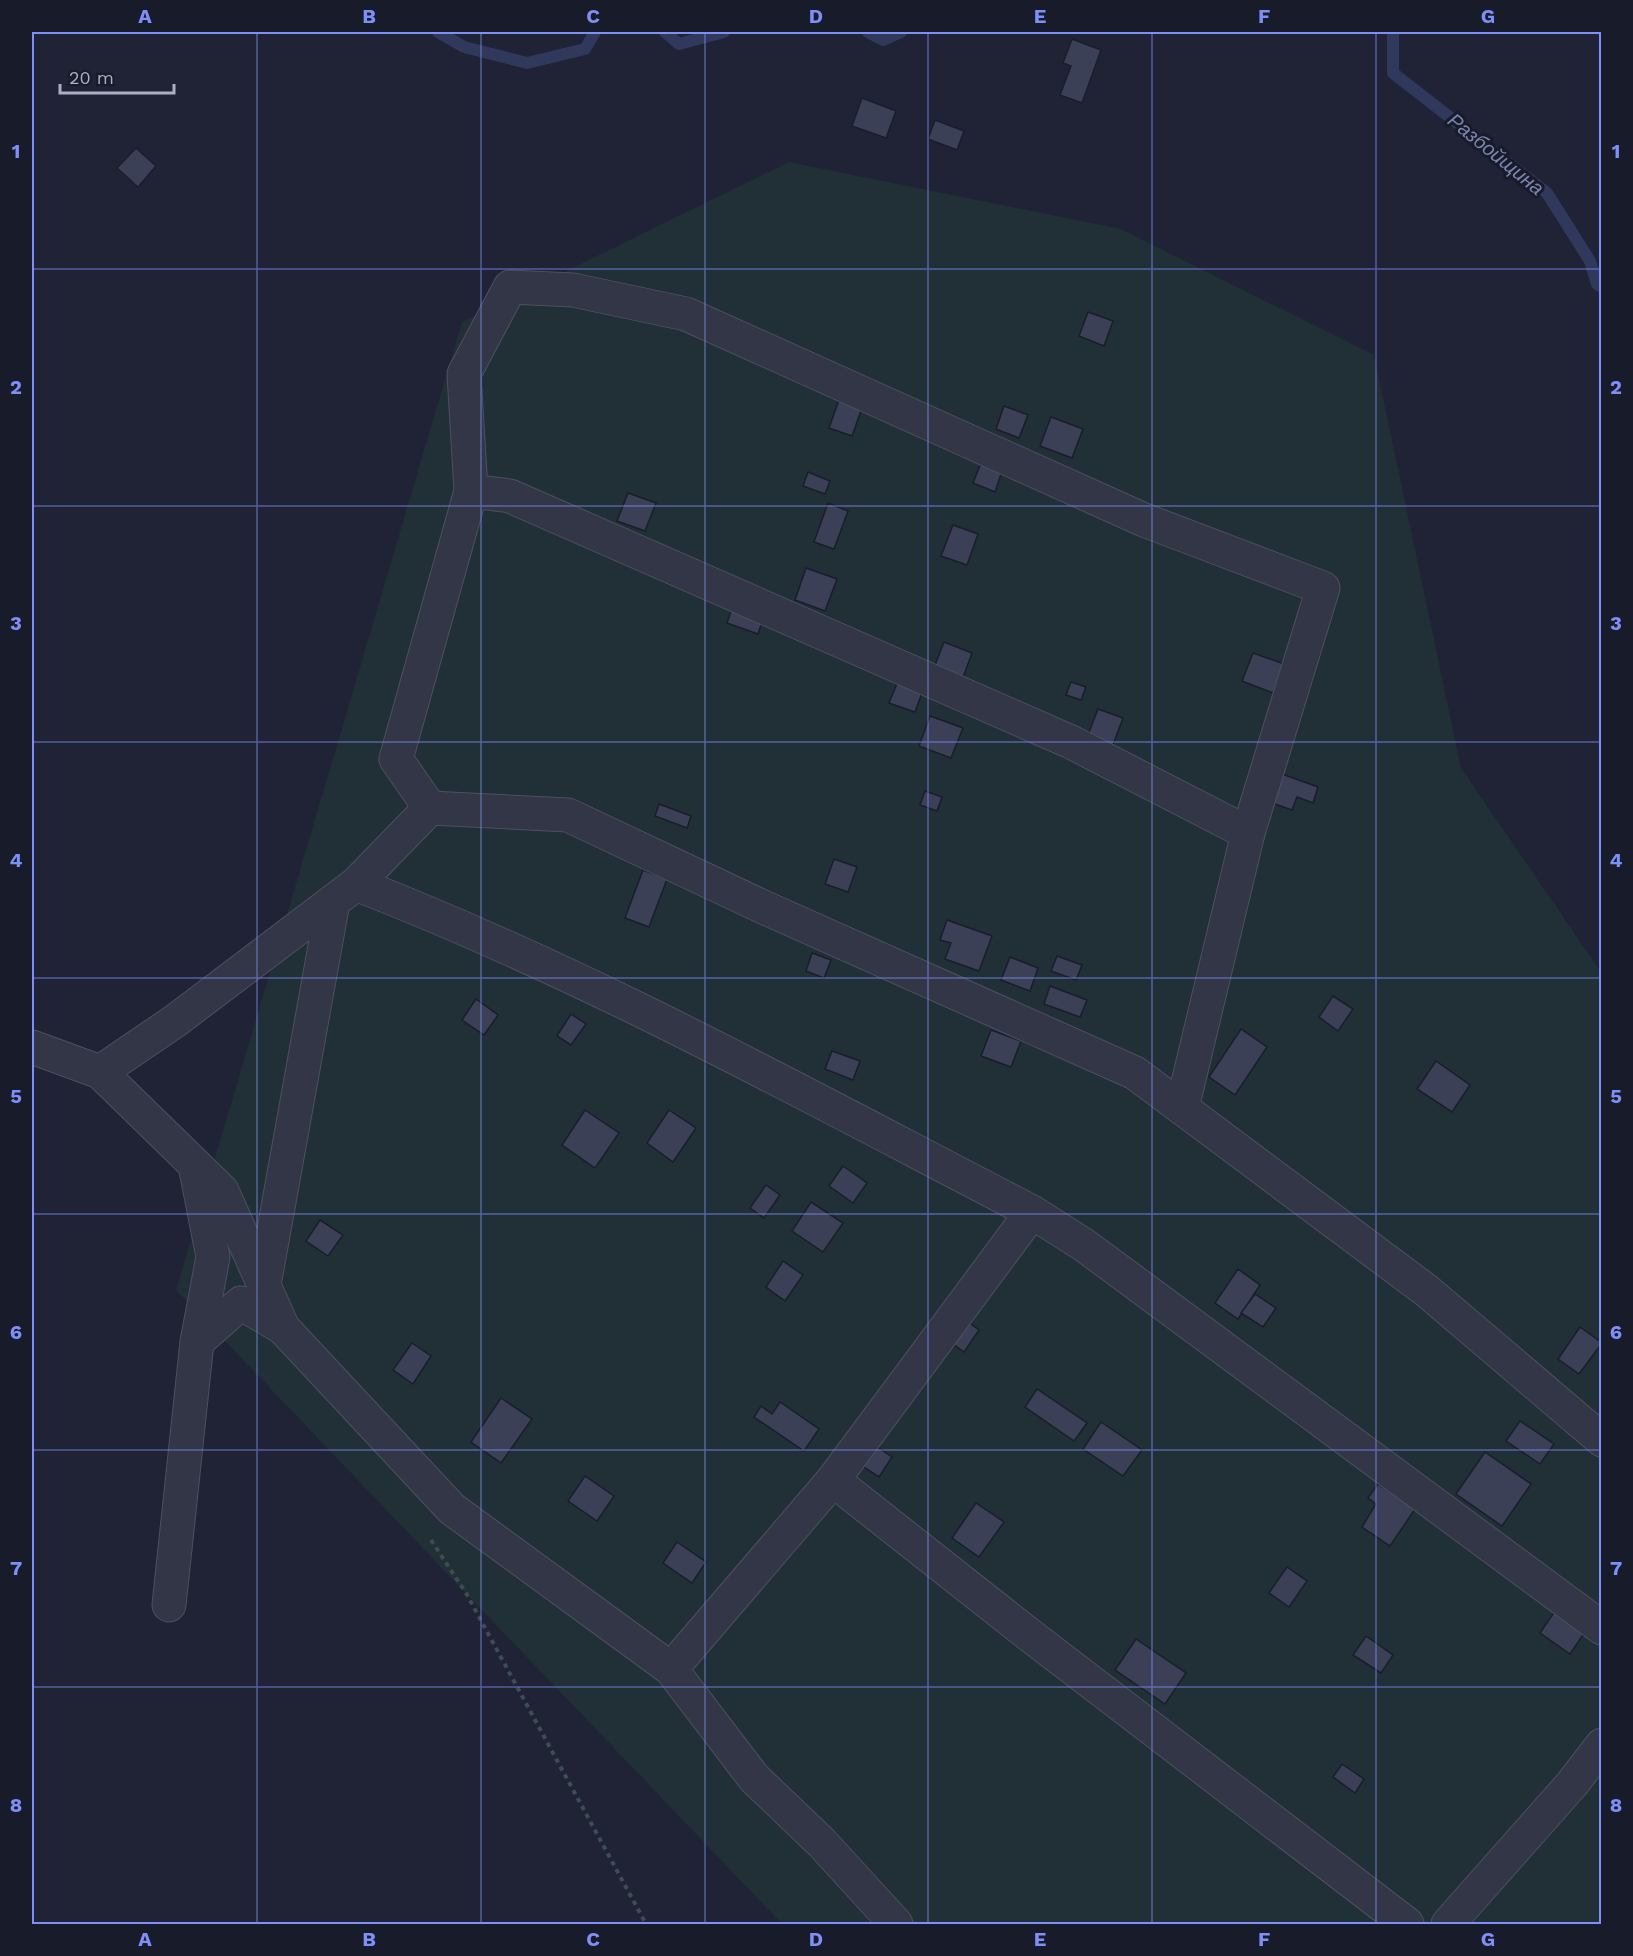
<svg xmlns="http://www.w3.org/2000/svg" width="1633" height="1956" font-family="'Work Sans',sans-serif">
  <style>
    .green { fill: #212f36 }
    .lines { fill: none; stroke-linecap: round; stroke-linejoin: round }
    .stream { stroke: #30385b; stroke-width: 12 }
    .building { fill: #3b4056; stroke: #1a1d2c; stroke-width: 1.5 }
    .minor-casing { stroke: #4d5061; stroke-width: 35 }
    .path { stroke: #3e4c54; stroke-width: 4; stroke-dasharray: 4.5 4.5; stroke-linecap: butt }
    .minor { stroke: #323646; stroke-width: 33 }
    .grid { fill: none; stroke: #7c90f8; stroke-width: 1.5; stroke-opacity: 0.55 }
    .labels { text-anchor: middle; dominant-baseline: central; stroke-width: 6; stroke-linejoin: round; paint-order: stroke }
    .water-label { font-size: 20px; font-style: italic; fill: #7b85b1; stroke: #181b2a }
    .neatline { fill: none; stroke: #7c90f8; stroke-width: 2 }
    .grid-label { font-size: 20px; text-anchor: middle; font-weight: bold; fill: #7c90f8 }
  </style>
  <rect width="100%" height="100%" fill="#1f2335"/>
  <polygon class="green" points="789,162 1121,229 1374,355 1461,768 1601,972 1601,1924 782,1924 176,1290 462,322"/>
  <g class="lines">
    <g class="stream">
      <polyline points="438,32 464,47 527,63 585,49 595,32"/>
      <polyline points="665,32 679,44 724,32"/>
      <polyline points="868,32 883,40 901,32"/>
      <polyline points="1393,32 1393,73 1547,193 1590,261 1597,284 1602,287"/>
    </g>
  </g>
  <g class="building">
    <polygon points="1072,39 1101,50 1082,103 1060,95 1071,66 1063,63"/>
    <polygon points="862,98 896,111 886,138 852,126"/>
    <polygon points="935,120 964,131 957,150 928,139"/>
    <polygon points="136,148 156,166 138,187 117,168"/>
    <polygon points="1088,312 1113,321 1104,346 1079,336"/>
    <polygon points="840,397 863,405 852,436 829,428"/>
    <polygon points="1004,406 1028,415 1019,438 996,429"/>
    <polygon points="1051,417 1083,429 1072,458 1040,446"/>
    <polygon points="981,463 1002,471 995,492 973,483"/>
    <polygon points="808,472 830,481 825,494 803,486"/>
    <polygon points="628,493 656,503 645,531 617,521"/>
    <polygon points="828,503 848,511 834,549 814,542"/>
    <polygon points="953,525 978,534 967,565 941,556"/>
    <polygon points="806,568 837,579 825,611 795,600"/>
    <polygon points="734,602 765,613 758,634 727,623"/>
    <polygon points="944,642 972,653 961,683 932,673"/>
    <polygon points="1253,653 1284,664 1273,693 1242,681"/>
    <polygon points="898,681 923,690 915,712 889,703"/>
    <polygon points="1071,682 1086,687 1081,700 1066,695"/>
    <polygon points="1098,709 1123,718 1111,750 1086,740"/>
    <polygon points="930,716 963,728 951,758 919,746"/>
    <polygon points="1282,774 1318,787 1313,803 1297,797 1292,810 1272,803"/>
    <polygon points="925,791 942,797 937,811 920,805"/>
    <polygon points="659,804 691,816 687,828 655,816"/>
    <polygon points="834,859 857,867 848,892 825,884"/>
    <polygon points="643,870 667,879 649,927 625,918"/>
    <polygon points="947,920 992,936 979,971 945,959 951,943 940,940"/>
    <polygon points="812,953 831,960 824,978 806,971"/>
    <polygon points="1057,956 1082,965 1076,980 1051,971"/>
    <polygon points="1010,957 1038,968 1030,991 1001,980"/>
    <polygon points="1050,986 1087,1000 1080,1017 1044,1004"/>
    <polygon points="1333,996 1353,1009 1338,1031 1319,1017"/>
    <polygon points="476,999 498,1015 484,1035 462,1020"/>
    <polygon points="571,1014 586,1024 571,1045 557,1036"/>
    <polygon points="1241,1029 1267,1047 1235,1095 1209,1077"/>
    <polygon points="991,1030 1021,1041 1011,1067 981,1056"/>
    <polygon points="832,1051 860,1061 853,1080 825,1069"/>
    <polygon points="1436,1061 1470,1085 1452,1112 1417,1089"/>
    <polygon points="585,1110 619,1133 595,1168 562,1145"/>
    <polygon points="669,1110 696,1128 673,1162 647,1143"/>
    <polygon points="843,1166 867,1183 853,1203 829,1186"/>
    <polygon points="766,1185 780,1195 764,1218 750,1208"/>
    <polygon points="811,1202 843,1223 823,1252 792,1231"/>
    <polygon points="320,1220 343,1235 328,1256 306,1241"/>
    <polygon points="783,1261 803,1275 785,1301 766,1287"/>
    <polygon points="1238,1269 1260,1285 1238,1319 1215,1303"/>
    <polygon points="1255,1294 1276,1308 1263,1327 1241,1313"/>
    <polygon points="964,1319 979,1330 964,1352 949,1341"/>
    <polygon points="1580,1327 1602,1343 1579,1374 1558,1359"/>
    <polygon points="412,1343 431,1356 413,1384 393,1370"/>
    <polygon points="1037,1389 1087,1423 1074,1441 1025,1407"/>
    <polygon points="501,1398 532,1419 501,1463 471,1442"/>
    <polygon points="780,1402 819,1429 804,1451 754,1417 761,1406 772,1414"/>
    <polygon points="1520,1421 1554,1444 1540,1464 1506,1441"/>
    <polygon points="1101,1422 1142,1450 1123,1476 1083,1449"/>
    <polygon points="873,1444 892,1457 879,1477 859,1464"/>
    <polygon points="1485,1452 1531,1484 1502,1526 1456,1494"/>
    <polygon points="585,1476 614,1496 597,1521 568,1501"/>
    <polygon points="1378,1484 1415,1509 1390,1546 1362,1527 1376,1504 1368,1498"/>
    <polygon points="976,1503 1004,1522 979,1557 952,1538"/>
    <polygon points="677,1542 706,1562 692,1583 663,1563"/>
    <polygon points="1287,1567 1307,1581 1289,1607 1269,1593"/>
    <polygon points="1557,1608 1587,1629 1570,1654 1540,1633"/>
    <polygon points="1366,1636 1393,1655 1381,1673 1353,1655"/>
    <polygon points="1136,1639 1186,1673 1165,1704 1115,1670"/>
    <polygon points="1342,1764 1364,1779 1355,1793 1333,1777"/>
  </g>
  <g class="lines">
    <g class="minor-casing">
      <g id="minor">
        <polyline points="471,491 510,496 1071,742 1248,833"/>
        <polyline points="430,808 396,759 471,491 464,374 510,287 573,290 686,314 1144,520 1323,588 1248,833 1182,1108"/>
        <path d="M356,884C590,975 810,1097 1032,1212L1084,1245L1602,1628"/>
        <polyline points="32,1047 100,1072 175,1021 356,884 430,808 568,815 761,906 1135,1073 1427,1291 1602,1440"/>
        <polyline points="100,1072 222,1191 283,1328 452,1509 671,1669 754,1778 822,1843 896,1924"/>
        <polyline points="264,1285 333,902"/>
        <polyline points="197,1342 241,1303 283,1328"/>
        <polyline points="833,1480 1027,1633 1407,1924"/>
        <polyline points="169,1605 197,1342 213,1257 195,1165"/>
        <polyline points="671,1669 833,1480 1032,1212"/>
        <polyline points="1448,1924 1572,1784 1602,1745"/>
      </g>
    </g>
    <polyline class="path" points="431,1540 466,1593 646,1924"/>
    <use href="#minor" class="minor"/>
  </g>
  <path class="grid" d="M257,32V1924M481,32V1924M705,32V1924M928,32V1924M1152,32V1924M1376,32V1924M32,269H1602M32,506H1602M32,742H1602M32,978H1602M32,1214H1602M32,1450H1602M32,1687H1602"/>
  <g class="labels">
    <g class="water-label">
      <text transform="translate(1496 154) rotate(39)">Разбойщина</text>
    </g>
  </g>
  <rect width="1633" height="1956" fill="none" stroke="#181b2a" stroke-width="66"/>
  <path d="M60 84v9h114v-9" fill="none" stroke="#acafc3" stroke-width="3"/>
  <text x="69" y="84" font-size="18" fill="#acafc3" stroke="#181b2a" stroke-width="4.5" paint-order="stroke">20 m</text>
  <rect x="33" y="33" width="1567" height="1890" class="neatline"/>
  <g class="grid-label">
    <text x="145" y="23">A</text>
    <text x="369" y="23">B</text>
    <text x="593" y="23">C</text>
    <text x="816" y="23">D</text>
    <text x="1040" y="23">E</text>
    <text x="1264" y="23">F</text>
    <text x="1488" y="23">G</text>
    <text x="16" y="158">1</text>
    <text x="1616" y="158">1</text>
    <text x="16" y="394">2</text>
    <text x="1616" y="394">2</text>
    <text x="16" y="630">3</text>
    <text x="1616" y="630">3</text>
    <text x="16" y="867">4</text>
    <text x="1616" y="867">4</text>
    <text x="16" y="1103">5</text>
    <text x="1616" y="1103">5</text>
    <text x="16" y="1339">6</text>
    <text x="1616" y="1339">6</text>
    <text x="16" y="1575">7</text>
    <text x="1616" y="1575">7</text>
    <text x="16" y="1812">8</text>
    <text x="1616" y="1812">8</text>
    <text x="145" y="1946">A</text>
    <text x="369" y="1946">B</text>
    <text x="593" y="1946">C</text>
    <text x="816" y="1946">D</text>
    <text x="1040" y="1946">E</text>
    <text x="1264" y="1946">F</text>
    <text x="1488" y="1946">G</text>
  </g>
</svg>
